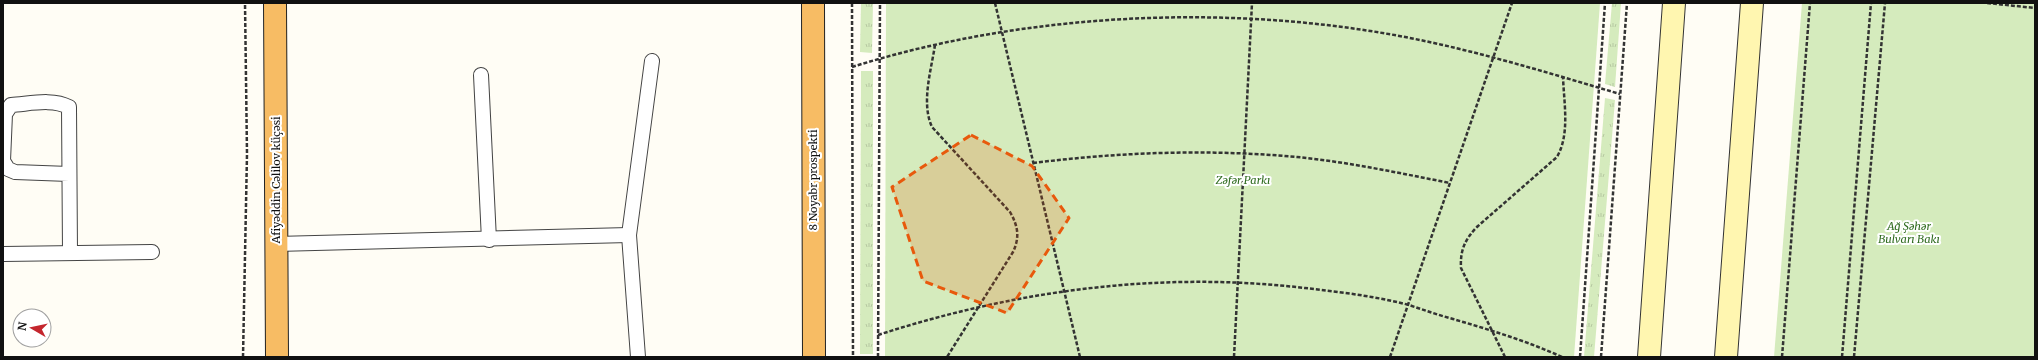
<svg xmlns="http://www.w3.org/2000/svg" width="2038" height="360" font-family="Merriweather,serif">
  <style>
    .grass { fill: url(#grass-tufts) }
    .park { fill: #d5ebbd }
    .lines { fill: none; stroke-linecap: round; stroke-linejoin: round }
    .service-casing { stroke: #444; stroke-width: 16 }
    .secondary-casing { stroke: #333; stroke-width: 24 }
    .trunk-casing { stroke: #222; stroke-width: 24 }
    .path { stroke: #333; stroke-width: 2.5; stroke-dasharray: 4 2; stroke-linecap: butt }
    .service { stroke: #fff; stroke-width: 14 }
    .secondary { stroke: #fff6b0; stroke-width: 22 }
    .trunk { stroke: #f7bc64; stroke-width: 22 }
    .marked { fill: #e8590c; fill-opacity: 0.2; stroke: #e8590c; stroke-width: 3; stroke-dasharray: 8 5; stroke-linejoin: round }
    .labels { text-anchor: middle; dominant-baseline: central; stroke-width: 4; stroke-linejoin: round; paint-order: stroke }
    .street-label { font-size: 11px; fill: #111; stroke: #fff }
    .park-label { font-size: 11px; font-style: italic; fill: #2f6b1f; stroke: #fff }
  </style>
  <defs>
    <pattern id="grass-tufts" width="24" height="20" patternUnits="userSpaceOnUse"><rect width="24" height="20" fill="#d5ebbd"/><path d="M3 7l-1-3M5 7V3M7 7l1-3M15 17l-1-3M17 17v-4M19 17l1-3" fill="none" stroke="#b6c8a1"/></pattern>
  </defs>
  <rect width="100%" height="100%" fill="#fffdf5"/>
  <g class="grass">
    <polygon points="861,3 873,3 872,53 860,52"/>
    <polygon points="1612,3 1621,3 1615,87 1605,84"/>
    <polygon points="861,71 873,71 873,354 860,354"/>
    <polygon points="1605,98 1615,100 1594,357 1584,357"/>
  </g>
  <g class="park">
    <polygon points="886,3 1600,3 1574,357 885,357"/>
    <polygon points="1802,3 2035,3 2035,357 1774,357"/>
  </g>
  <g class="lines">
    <g class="service-casing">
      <g id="service">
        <polyline points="481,75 489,240"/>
        <path d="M69,174L15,172L8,169L3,161L5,114L11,105C29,104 52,98 69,107L70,253"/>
        <polyline points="276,244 629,235"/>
        <polyline points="3,254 152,252"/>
        <polyline points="638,357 629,235 652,61"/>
      </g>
    </g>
    <g class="secondary-casing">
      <g id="secondary">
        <polyline points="1649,357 1674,3"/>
        <polyline points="1726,357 1752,3"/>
      </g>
    </g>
    <g class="trunk-casing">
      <g id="trunk">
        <polyline points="275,3 277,357"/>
        <polyline points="813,3 814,357"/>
      </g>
    </g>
    <g class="path">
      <polyline points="852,3 853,357"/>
      <polyline points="995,3 1080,357"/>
      <polyline points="1987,3 2035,8"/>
      <path d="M935,45C931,71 921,103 932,127L1010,212C1018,226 1020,237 1013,252L947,357"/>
      <path d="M852,67C1033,10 1249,2 1434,43C1497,57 1559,76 1620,94"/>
      <path d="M1033,163C1121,152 1209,149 1297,157C1348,162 1399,173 1450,183"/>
      <path d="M878,335C1017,290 1160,271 1305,288C1339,292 1375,296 1409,305C1424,310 1438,315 1453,319C1490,330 1527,341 1562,357"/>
      <polyline points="243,357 247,154 245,3"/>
      <polyline points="878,357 880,3"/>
      <polyline points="1234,357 1252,3"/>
      <polyline points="1390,357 1512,3"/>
      <path d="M1505,357L1461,268C1460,250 1465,239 1478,226L1557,157C1570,134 1564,104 1563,77"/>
      <polyline points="1580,357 1605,3"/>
      <polyline points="1601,357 1627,3"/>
      <polyline points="1782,357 1810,3"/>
      <polyline points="1842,357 1871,3"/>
      <polyline points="1854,357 1885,3"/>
    </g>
    <use href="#service" class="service"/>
    <use href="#secondary" class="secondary"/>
    <use href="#trunk" class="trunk"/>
  </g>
  <path class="marked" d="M971,135L1032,166L1069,218L1007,313L923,281L892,187Z"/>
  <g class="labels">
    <g class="street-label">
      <text transform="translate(276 180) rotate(-90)">Afiyəddin Cəlilov küçəsi</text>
      <text transform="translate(813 180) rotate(-90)">8 Noyabr prospekti</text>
    </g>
    <g class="park-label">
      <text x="1243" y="180">Zəfər Parkı</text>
      <text x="1909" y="226">Ağ Şəhər<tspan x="1909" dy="13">Bulvarı Bakı</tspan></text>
    </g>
  </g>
  <rect width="2038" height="360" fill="none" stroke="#111111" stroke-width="8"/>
  <g transform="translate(32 328) rotate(279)"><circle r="19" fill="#ffffff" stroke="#a0a0a0"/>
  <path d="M0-3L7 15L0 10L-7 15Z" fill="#c4262e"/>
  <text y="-6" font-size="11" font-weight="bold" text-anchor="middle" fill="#111111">N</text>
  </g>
</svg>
